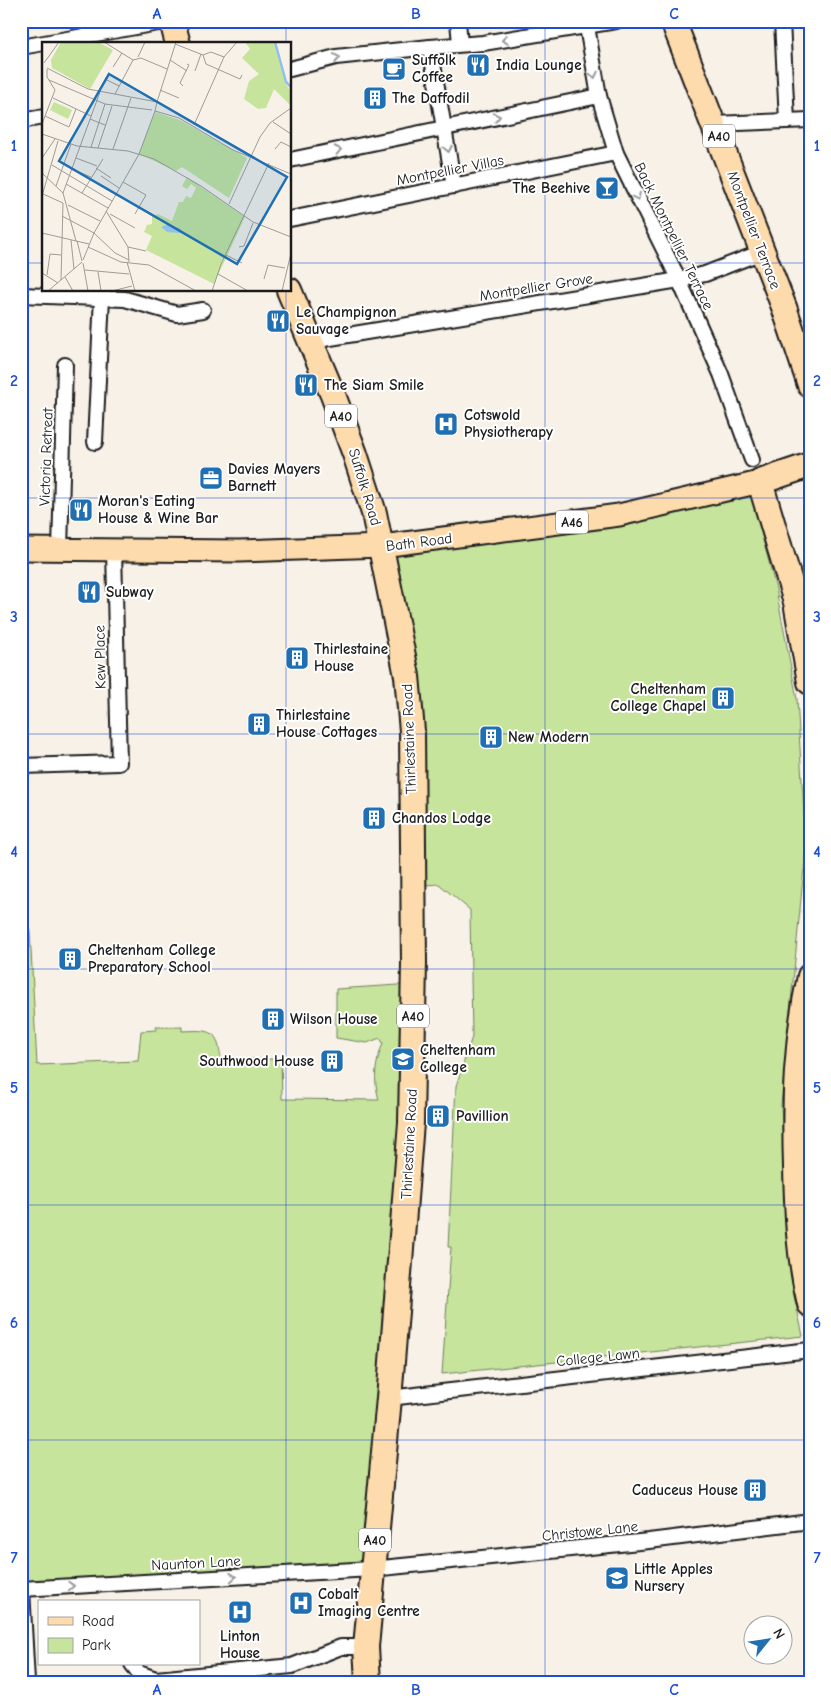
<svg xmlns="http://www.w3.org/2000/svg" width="831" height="1703" font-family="'Comic Neue',sans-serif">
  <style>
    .green { fill: #c6e49c; stroke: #71805c }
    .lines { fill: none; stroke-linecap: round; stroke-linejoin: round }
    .street-casing { stroke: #1c1c1c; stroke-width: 18 }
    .primary-casing { stroke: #1c1c1c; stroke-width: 25 }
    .highway-casing { stroke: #1c1c1c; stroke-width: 28 }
    .street { stroke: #fff; stroke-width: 14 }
    .primary { stroke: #fedbac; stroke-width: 21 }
    .highway { stroke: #fedbac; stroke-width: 24 }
    .oneway { stroke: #999 }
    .grid { fill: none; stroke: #1d4ed8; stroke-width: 1; stroke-opacity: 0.55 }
    .labels { text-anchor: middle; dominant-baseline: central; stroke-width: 4; stroke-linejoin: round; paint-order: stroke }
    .shield { fill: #fff; stroke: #606060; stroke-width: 1 }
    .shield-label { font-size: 14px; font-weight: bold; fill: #1c1c1c }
    .poi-label { font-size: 15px; font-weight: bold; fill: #1c1c1c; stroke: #fff; text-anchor: start }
    .street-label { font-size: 15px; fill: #1c1c1c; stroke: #fff }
    .inset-river { fill: none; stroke: #91c0ec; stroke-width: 2.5 }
    .inset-road { fill: none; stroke: #9f9c96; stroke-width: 1 }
    .view { fill: #1f6fb2; fill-opacity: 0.15; stroke: #1f6fb2; stroke-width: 2.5 }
    .inset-edge { fill: none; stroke: #1c1c1c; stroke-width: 2.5 }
    .neatline { fill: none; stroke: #1d4ed8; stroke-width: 2 }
    .grid-label { font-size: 16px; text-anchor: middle; font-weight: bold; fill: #1d4ed8 }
  </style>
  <rect width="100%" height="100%" fill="#f7f1e8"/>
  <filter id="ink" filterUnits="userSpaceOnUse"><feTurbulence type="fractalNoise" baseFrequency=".02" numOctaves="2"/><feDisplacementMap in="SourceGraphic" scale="10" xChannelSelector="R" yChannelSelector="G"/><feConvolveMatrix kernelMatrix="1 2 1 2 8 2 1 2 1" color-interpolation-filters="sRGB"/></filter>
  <g filter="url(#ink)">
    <g class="green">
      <polygon points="750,490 776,589 797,699 806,847 781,1105 789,1255 793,1291 803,1336 442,1374 451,1247 448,1247 456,1086 472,1037 470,910 439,884 413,886 412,731 382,546"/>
      <path d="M21,927L30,930L37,1065L138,1061L141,1031L156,1030V1027H182V1031C211,1030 217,1028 221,1059H281L282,1099L379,1100C373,1077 375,1065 383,1043L380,1038L367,1043L336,1038V989L414,984L372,1569L21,1589Z"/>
    </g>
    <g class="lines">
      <g class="street-casing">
        <g id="street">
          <polyline points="458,21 460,44"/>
          <polyline points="586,21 599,96 616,153 679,280 721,374 752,460"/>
          <polyline points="782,21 787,121"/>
          <polyline points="21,47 170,21"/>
          <polyline points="430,47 454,186"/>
          <polyline points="290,69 336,57 430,47 483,43 616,21"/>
          <polyline points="21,121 44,117"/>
          <polyline points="714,124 810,120"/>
          <polyline points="290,160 599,96"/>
          <polyline points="290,219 616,153"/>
          <polyline points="21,295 125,299 177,314 203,310"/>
          <polyline points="312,341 679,280 705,274 762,252"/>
          <polyline points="95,442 102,297"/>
          <polyline points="60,550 65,365"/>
          <polyline points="21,766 119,763 114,550"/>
          <polyline points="389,1398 810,1350"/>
          <polyline points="21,1589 372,1569 649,1541 810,1521"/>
          <polyline points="22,1589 27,1682"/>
          <polyline points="132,1664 139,1673 156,1679 292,1666 341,1647 366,1647"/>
        </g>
      </g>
      <g class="primary-casing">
        <polyline id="primary" points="21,549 239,551 382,546 619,515 760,482"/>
      </g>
      <g class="highway-casing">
        <g id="highway">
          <polyline points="172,21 178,44"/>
          <polyline points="673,21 784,307 810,385"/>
          <polyline points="289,290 333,395 355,454 374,513 407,676 412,731 414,963 411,1123 390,1387 366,1647 368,1682"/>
          <polyline points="810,465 760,482 796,602 810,682"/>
          <path d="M810,976C796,1040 794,1102 796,1167C797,1213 799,1259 810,1304"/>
        </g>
      </g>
      <use href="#street" class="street"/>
      <use href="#primary" class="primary"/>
      <use href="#highway" class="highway"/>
    </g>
    <defs><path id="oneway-chevron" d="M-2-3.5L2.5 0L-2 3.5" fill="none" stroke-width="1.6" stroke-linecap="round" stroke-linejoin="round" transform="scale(1.25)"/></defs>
    <g class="oneway">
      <use href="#oneway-chevron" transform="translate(505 40) rotate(171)"/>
      <use href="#oneway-chevron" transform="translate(337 58) rotate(-10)"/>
      <use href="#oneway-chevron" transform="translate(594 75) rotate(78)"/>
      <use href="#oneway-chevron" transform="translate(497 117) rotate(-11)"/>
      <use href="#oneway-chevron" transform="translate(448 149) rotate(79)"/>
      <use href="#oneway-chevron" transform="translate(338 150) rotate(-12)"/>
      <use href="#oneway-chevron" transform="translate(637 197) rotate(64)"/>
      <use href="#oneway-chevron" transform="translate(233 1577) rotate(-3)"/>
      <use href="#oneway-chevron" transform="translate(71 1586) rotate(-3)"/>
    </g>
  </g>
  <path class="grid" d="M286,21V44M545,21V1682M21,263H44M290,263H810M286,290V1682M21,498H810M21,734H810M21,969H810M21,1205H810M21,1440H810"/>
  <defs>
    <g id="restaurant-square" transform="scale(1.25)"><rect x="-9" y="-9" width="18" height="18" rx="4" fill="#1f6fb2" stroke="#fff"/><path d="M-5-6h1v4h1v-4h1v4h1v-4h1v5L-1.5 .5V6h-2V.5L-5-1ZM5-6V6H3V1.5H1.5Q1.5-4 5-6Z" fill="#fff"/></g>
    <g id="cafe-square" transform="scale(1.25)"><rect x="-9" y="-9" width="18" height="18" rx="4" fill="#1f6fb2" stroke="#fff"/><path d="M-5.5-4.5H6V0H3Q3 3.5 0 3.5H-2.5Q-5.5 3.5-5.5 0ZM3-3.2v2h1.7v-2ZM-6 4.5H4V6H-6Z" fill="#fff"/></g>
    <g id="building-square" transform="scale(1.25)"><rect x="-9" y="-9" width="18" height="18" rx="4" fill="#1f6fb2" stroke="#fff"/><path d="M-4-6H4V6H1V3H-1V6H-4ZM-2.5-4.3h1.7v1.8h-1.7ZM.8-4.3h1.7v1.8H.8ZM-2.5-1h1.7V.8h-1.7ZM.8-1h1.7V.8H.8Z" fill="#fff"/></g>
    <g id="bar-square" transform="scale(1.25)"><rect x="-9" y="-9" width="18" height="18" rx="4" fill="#1f6fb2" stroke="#fff"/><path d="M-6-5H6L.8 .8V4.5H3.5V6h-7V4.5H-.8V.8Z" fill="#fff"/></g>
    <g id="hospital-square" transform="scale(1.25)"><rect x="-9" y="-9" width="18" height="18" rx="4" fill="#1f6fb2" stroke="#fff"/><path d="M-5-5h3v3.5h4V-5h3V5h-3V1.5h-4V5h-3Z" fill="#fff"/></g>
    <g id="office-square" transform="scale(1.25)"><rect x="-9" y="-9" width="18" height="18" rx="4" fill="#1f6fb2" stroke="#fff"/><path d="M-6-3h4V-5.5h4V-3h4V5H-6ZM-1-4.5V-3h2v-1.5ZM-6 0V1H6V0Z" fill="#fff"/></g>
    <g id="school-square" transform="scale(1.25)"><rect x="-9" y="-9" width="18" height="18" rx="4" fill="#1f6fb2" stroke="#fff"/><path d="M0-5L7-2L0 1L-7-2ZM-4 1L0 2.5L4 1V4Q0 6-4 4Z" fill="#fff"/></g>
  </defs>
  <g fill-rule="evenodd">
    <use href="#restaurant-square" x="478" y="65"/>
    <use href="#cafe-square" x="394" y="69"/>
    <use href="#building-square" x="375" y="98"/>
    <use href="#bar-square" x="607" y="188"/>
    <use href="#restaurant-square" x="278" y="321"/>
    <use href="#restaurant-square" x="306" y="385"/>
    <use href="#hospital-square" x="446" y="424"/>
    <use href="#office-square" x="211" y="478"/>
    <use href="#restaurant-square" x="81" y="510"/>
    <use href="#restaurant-square" x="89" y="592"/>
    <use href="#building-square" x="297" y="658"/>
    <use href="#building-square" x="723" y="698"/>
    <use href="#building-square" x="259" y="724"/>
    <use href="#building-square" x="491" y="737"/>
    <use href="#building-square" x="374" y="818"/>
    <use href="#building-square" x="70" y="959"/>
    <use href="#building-square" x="273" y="1019"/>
    <use href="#school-square" x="403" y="1059"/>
    <use href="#building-square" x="332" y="1061"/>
    <use href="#building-square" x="438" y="1116"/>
    <use href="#building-square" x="755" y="1490"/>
    <use href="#school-square" x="617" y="1578"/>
    <use href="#hospital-square" x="301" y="1603"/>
    <use href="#hospital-square" x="240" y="1612"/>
  </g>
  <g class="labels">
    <g class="shield">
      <rect x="703" y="124.5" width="32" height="23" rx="4"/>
      <rect x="325" y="404.5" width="32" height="23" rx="4"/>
      <rect x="556" y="510.5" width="32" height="23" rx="4"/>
      <rect x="397" y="1004.5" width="32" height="23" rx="4"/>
      <rect x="359" y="1528.5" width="32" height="23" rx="4"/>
    </g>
    <g class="shield-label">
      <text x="719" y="136">A40</text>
      <text x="341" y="416">A40</text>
      <text x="572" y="522">A46</text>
      <text x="413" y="1016">A40</text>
      <text x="375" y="1540">A40</text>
    </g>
    <g class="poi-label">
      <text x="412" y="60">Suffolk<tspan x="412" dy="17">Coffee</tspan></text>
      <text x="496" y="65">India Lounge</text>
      <text x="392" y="98">The Daffodil</text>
      <text x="590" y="188" text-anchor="end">The Beehive</text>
      <text x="296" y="312">Le Champignon<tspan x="296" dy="17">Sauvage</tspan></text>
      <text x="324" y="385">The Siam Smile</text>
      <text x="464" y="415">Cotswold<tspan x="464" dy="17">Physiotherapy</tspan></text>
      <text x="228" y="469">Davies Mayers<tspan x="228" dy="17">Barnett</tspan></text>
      <text x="98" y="501">Moran's Eating<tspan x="98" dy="17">House &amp; Wine Bar</tspan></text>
      <text x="106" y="592">Subway</text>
      <text x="314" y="649">Thirlestaine<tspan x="314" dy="17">House</tspan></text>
      <text x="706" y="689" text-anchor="end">Cheltenham<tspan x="706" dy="17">College Chapel</tspan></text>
      <text x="276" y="715">Thirlestaine<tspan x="276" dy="17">House Cottages</tspan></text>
      <text x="508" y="737">New Modern</text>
      <text x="392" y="818">Chandos Lodge</text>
      <text x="88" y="950">Cheltenham College<tspan x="88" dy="17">Preparatory School</tspan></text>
      <text x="290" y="1019">Wilson House</text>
      <text x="420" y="1050">Cheltenham<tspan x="420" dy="17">College</tspan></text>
      <text x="314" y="1061" text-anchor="end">Southwood House</text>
      <text x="456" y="1116">Pavillion</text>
      <text x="738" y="1490" text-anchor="end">Caduceus House</text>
      <text x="634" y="1569">Little Apples<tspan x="634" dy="17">Nursery</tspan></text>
      <text x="318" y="1594">Cobalt<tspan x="318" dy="17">Imaging Centre</tspan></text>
      <text x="240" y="1636" text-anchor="middle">Linton<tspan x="240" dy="17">House</tspan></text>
    </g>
    <g class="street-label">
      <text transform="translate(450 170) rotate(-11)">Montpellier Villas</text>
      <text transform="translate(754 230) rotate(69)">Montpellier Terrace</text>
      <text transform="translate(674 236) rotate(64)">Back Montpellier Terrace</text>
      <text transform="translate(536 287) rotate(-9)">Montpellier Grove</text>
      <text transform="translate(46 457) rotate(-88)">Victoria Retreat</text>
      <text transform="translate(365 487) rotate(73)">Suffolk Road</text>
      <text transform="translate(419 542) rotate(-7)">Bath Road</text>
      <text transform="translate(100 657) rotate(-91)">Kew Place</text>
      <text transform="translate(409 739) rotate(-92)">Thirlestaine Road</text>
      <text transform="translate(409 1144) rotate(-87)">Thirlestaine Road</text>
      <text transform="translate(598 1357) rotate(-6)">College Lawn</text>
      <text transform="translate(590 1531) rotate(-6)">Christowe Lane</text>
      <text transform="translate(196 1563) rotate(-3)">Naunton Lane</text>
    </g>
  </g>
  <g transform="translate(42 42)">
    <rect width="249" height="249" fill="#f7f1e8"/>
    <path d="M19,0H56L71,8L48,47L10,26L9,18ZM203,0H232L243,41L249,49L248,63L232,47L224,66L216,67L202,57L207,39L217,32L200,16L208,7ZM12,60L30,68L26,77L8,68ZM113,70L138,78L205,116L187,156L140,125L134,129L97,112ZM145,135L203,175L172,242L104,208L110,194L102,190L105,183L110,182V174L116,172L130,179L137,160H141L144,154L149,156L154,146L149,142L145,147L140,144Z" fill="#c6e49c"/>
    <path d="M126,182L139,187L138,191L125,190L119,185Z" fill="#91c0ec"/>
    <path class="inset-river" d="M233,0L244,40L249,45"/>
    <path class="inset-road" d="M62,0L91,18M133,2L161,13M96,15L103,0M182,15L169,10L161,13L164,22L198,37L200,33M91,18L99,16L125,27M128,18L145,29M2,21L17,0M71,25L80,11M5,26L46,47L115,60L113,69L137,76L191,108L249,132M153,29L159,12M66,33L63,37L77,44M7,38L63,62L110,68M141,44L138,41L147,23L145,22M118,48L137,56M73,52L91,18M11,56L49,74M115,60L134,0M3,74L27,85L34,67M48,77L63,83M231,80L249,92M0,82L13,48L5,35V27M152,83L182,15L195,0M0,92L35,104L86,109L112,117L159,144L211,180L249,195M49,105L63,62M56,106L70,64M71,107L89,56M233,107L239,100L249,105M0,116L13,97M34,116L55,124M10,123L70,159M54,126L69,136M29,127L49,135M0,131L21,151L34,199M59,134L77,146M81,140L104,153L93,172M24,142L66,166M14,144L29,102M21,151L58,50M40,151L61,117M1,152L21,161L19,238M74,152L90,161M0,154L16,99M187,162L218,95L228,81L249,66M26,163L58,179M64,169L86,205L87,220M68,172L93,186M20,174L52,191L73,211L87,218M0,191L47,202M29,198L32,227M35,199L40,219M46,205L79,220L107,223L154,249M86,205L104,209M197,205L202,204L211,181M184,213L200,221M41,218L52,191L97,112L113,69M85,220L93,249M41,221L46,249M43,228L87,232M56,230L59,249M0,231L16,241M176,232L206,249M5,233L8,212L19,213M23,235L31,249M222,237L226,223L243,226M6,249L40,220M70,249L90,244M170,249L179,222L227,121M240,249L249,211"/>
    <path class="view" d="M67,32L245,135L195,222L17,119Z"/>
    <rect width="249" height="249" class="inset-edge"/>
  </g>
  <rect width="831" height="1703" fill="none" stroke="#fff" stroke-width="55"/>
  <rect x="38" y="1600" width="162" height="65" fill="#ffffff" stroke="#a4a4a4"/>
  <rect x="48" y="1617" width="25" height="8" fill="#fedbac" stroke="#a4a4a4"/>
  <text x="82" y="1626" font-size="15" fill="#1c1c1c">Road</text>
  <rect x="48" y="1638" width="25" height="15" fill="#c6e49c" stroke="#a4a4a4"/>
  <text x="82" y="1650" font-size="15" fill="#1c1c1c">Park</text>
  <g transform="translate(768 1640) rotate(60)"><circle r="24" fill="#ffffff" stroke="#a4a4a4"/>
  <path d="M0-4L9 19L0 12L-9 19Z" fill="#1f6fb2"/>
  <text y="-8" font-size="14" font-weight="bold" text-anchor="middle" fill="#1c1c1c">N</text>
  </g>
  <rect x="28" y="28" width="776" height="1648" class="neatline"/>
  <g class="grid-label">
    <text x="157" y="19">A</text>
    <text x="416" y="19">B</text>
    <text x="674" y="19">C</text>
    <text x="14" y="151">1</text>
    <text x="817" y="151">1</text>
    <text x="14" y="386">2</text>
    <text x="817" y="386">2</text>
    <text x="14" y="622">3</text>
    <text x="817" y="622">3</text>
    <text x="14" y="857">4</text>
    <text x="817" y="857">4</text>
    <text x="14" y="1093">5</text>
    <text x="817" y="1093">5</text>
    <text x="14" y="1328">6</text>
    <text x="817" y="1328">6</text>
    <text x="14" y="1563">7</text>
    <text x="817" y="1563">7</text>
    <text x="157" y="1695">A</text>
    <text x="416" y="1695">B</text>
    <text x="674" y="1695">C</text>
  </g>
</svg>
